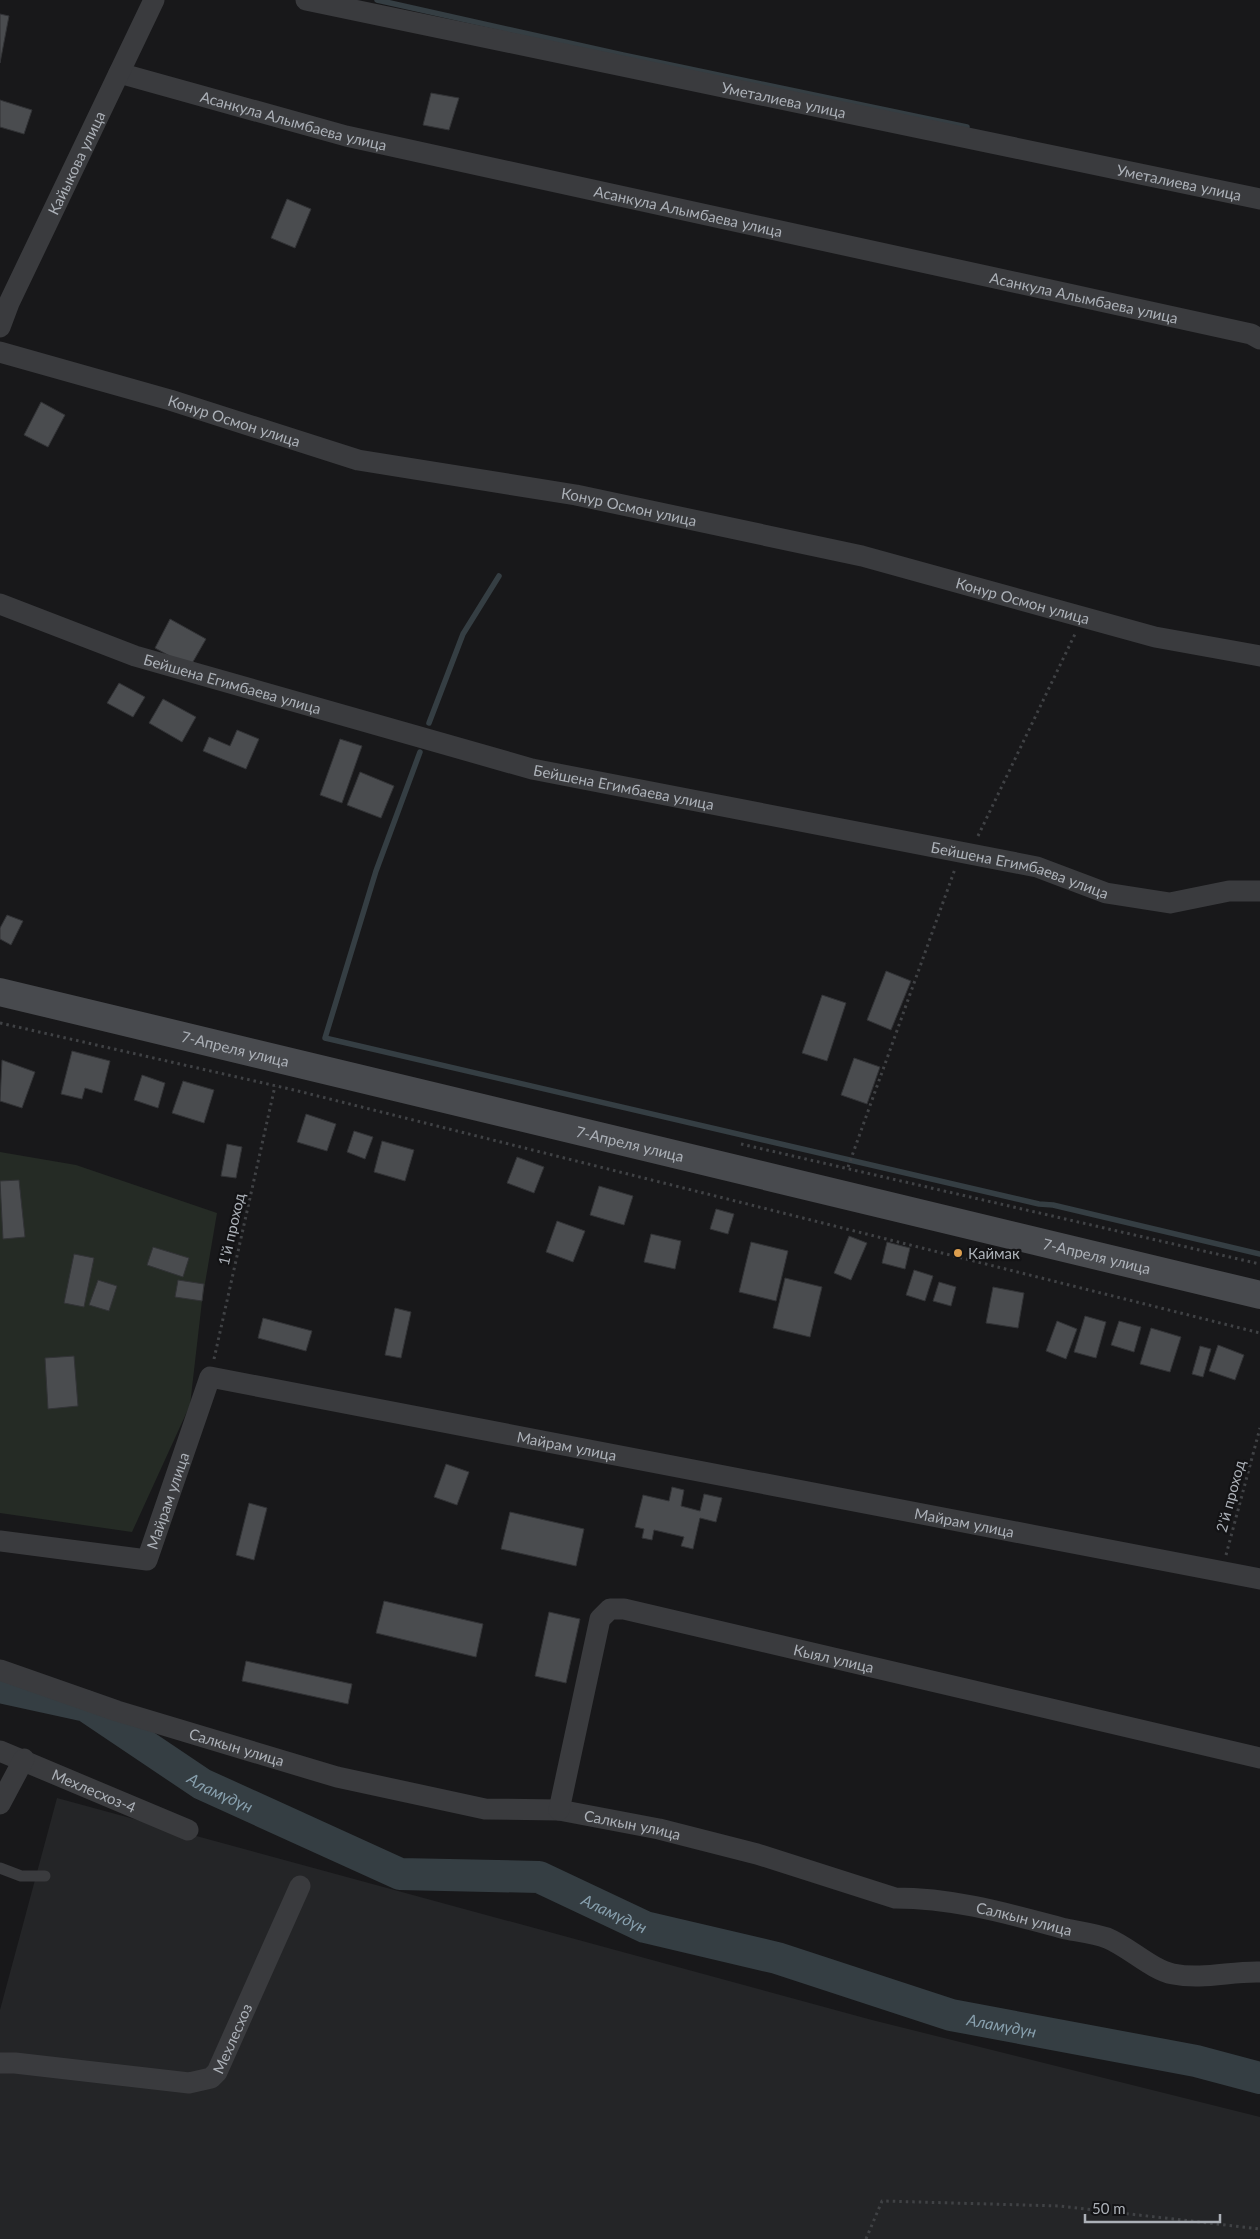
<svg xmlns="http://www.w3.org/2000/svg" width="1260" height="2239" font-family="Lato,sans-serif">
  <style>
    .built { fill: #242527 }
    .green { fill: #252b25 }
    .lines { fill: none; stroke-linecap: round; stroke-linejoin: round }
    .stream { stroke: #353e43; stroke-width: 5.5 }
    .river { stroke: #353e43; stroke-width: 32 }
    .building { fill: #4a4c4f; stroke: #323336 }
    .path { stroke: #404245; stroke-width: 3; stroke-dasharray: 2.5 4; stroke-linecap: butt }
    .service { stroke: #3a3b3e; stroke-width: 11 }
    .minor { stroke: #3a3b3e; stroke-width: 21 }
    .secondary { stroke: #484a4e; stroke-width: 28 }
    .poi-dot { fill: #dc9e4e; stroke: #131315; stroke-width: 2 }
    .labels { text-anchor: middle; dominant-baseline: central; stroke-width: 4.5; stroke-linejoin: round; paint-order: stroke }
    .street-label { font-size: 15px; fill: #acb1b8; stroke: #131315 }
    .poi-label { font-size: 15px; fill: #acb1b8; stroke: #131315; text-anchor: start }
    .water-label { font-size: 16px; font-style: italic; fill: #88a0ae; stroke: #131315 }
  </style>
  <rect width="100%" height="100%" fill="#18181a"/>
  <polygon class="built" points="57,1798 872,2020 1260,2117 1260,2239 0,2239 0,2010"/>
  <polygon class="green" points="0,1152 76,1165 217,1213 202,1301 190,1405 132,1532 0,1513"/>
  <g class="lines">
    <g class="stream">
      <polyline points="377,0 623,55 967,127"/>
      <polyline points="429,723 463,634 499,576"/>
      <polyline points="420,752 376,871 325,1038 1039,1204 1053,1205 1260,1254"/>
    </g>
    <path class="river" id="s1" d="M0,1687L86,1706L202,1784L400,1874L539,1877L645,1927L777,1958L951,2015L1196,2061L1260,2078"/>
  </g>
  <g class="building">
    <polygon points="0,14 9,16 0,63"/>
    <polygon points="431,93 459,98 449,130 423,125"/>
    <polygon points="0,100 32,110 24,134 0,127"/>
    <polygon points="287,199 311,209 295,248 271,238"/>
    <polygon points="41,402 65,415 48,447 24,435"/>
    <polygon points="170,619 206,639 190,667 155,648"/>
    <polygon points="119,683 145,697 133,717 107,703"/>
    <polygon points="163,699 196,717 182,742 149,723"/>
    <polygon points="237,730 259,739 246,769 203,751 209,737 230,746"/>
    <polygon points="340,739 362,746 342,803 320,795"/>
    <polygon points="360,772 394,786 381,818 347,805"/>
    <polygon points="7,915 23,921 11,945 0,939 0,928"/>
    <polygon points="886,971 911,981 891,1030 867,1020"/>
    <polygon points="822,995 846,1003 827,1061 802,1053"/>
    <polygon points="72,1051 110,1061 102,1093 85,1088 82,1099 61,1094"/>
    <polygon points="854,1058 880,1067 867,1104 841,1095"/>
    <polygon points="2,1060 35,1072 22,1108 0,1101"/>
    <polygon points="142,1075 165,1083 158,1108 134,1100"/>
    <polygon points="183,1081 214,1090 204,1123 172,1113"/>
    <polygon points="306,1114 336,1124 327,1151 297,1142"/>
    <polygon points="354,1131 373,1137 365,1159 347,1152"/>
    <polygon points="382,1141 414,1150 405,1181 374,1172"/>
    <polygon points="227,1144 242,1147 236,1178 221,1176"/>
    <polygon points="517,1157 544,1167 534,1193 507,1183"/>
    <polygon points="19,1180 25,1237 3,1239 0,1181"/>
    <polygon points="599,1186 633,1196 624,1225 590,1215"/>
    <polygon points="716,1209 734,1214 728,1234 710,1229"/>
    <polygon points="557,1221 585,1231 573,1262 546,1252"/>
    <polygon points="651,1234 681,1241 675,1269 644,1262"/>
    <polygon points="849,1236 867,1243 851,1280 834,1273"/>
    <polygon points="751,1242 788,1251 776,1301 739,1292"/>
    <polygon points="887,1242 910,1248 905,1269 882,1263"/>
    <polygon points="153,1247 189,1258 183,1277 147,1265"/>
    <polygon points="74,1254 94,1258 84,1307 64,1303"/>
    <polygon points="914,1270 933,1276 925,1301 906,1295"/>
    <polygon points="785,1278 822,1287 810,1337 773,1328"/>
    <polygon points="98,1280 117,1286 109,1311 89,1305"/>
    <polygon points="178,1280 204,1284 202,1301 175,1297"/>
    <polygon points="939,1282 956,1287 951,1306 933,1301"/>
    <polygon points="993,1287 1024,1293 1018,1328 986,1323"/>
    <polygon points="395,1308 411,1312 401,1358 385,1355"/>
    <polygon points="1085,1316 1106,1322 1096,1358 1074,1352"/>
    <polygon points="263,1318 312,1331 306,1351 258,1338"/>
    <polygon points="1057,1321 1077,1329 1066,1359 1046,1351"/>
    <polygon points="1119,1321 1141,1327 1134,1352 1111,1345"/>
    <polygon points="1151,1328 1181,1337 1170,1372 1140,1364"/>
    <polygon points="1218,1345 1244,1355 1235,1380 1209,1371"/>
    <polygon points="1200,1346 1211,1349 1203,1377 1192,1374"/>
    <polygon points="74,1356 78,1406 48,1409 45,1358"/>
    <polygon points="446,1464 469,1472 457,1505 434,1497"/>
    <polygon points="672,1487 684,1490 681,1506 700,1511 704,1494 722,1498 716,1522 700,1518 693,1549 681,1546 684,1537 654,1530 652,1540 642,1538 644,1529 635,1527 643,1495 669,1501"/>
    <polygon points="249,1503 267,1508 254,1560 236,1555"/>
    <polygon points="510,1512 584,1529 576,1566 501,1549"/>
    <polygon points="384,1601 483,1624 476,1657 376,1633"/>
    <polygon points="549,1612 580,1619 566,1683 535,1676"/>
    <polygon points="246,1661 352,1684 348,1704 242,1681"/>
  </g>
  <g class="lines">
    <g class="path">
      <polyline points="978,836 1075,634"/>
      <polyline points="0,1023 294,1090 1260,1333"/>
      <polyline points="741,1144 1260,1264"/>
      <polyline points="848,1167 955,869"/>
      <polyline points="214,1359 275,1086"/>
      <polyline points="1226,1555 1260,1428"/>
      <polyline points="866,2239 882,2201 1060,2206 1260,2229"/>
    </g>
    <polyline class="service" points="0,1868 21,1876 45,1876"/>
    <g class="minor">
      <path id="s2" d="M306,0L1260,199"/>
      <path id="s3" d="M119,73L346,136L1251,334L1260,339"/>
      <path id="s4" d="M0,327L9,303L154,0"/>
      <path id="s5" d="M0,352L170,400L358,460L576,495L862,556L1155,637L1260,656"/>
      <path id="s6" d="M0,604L135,656L532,769L1037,867L1106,893L1170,903L1229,891H1260"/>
      <path id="s7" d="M0,1541L147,1560L210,1377L1260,1579"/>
      <path id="s8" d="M0,1670L117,1711L337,1777L485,1809L559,1810L659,1829L757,1854L895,1898C955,1898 1009,1914 1066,1929C1080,1932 1093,1933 1107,1938C1129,1947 1152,1970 1173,1974C1203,1980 1231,1971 1260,1972"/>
      <path id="s9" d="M0,1751L188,1830"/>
      <polyline points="0,1804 24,1759"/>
      <path id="s10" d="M559,1810L600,1619L610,1609H624L1260,1758"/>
      <path id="s11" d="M0,2063H15L189,2083L211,2078L217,2072L300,1886"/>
    </g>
    <path class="secondary" id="s12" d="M0,992L1260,1295"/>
  </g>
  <circle class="poi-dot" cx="958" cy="1253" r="5"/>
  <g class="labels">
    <g class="street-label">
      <text stroke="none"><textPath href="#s2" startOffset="488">Уметалиева улица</textPath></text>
      <text stroke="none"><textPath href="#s3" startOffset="181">Асанкула Алымбаева улица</textPath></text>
      <text stroke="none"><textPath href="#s4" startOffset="181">Кайыкова улица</textPath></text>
      <text stroke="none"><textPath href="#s2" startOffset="892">Уметалиева улица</textPath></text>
      <text stroke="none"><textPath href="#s3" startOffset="586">Асанкула Алымбаева улица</textPath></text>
      <text stroke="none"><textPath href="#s3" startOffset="991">Асанкула Алымбаева улица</textPath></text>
      <text stroke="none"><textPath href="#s5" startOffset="244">Конур Осмон улица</textPath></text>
      <text stroke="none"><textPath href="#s5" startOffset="649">Конур Осмон улица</textPath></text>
      <text stroke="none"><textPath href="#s5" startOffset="1054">Конур Осмон улица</textPath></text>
      <text stroke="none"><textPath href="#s6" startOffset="246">Бейшена Егимбаева улица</textPath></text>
      <text stroke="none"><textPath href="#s6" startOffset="651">Бейшена Егимбаева улица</textPath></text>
      <text stroke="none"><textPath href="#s6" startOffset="1056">Бейшена Егимбаева улица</textPath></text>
      <text stroke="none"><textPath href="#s12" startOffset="242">7-Апреля улица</textPath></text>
      <text stroke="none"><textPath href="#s12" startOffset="648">7-Апреля улица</textPath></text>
      <text transform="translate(231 1229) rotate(-77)">1'й проход</text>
      <text stroke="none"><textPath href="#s12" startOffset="1128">7-Апреля улица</textPath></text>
      <text stroke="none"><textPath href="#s7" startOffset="705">Майрам улица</textPath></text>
      <text transform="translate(1230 1496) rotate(-75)">2'й проход</text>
      <text stroke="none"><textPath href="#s7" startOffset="211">Майрам улица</textPath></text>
      <text stroke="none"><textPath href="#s7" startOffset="1110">Майрам улица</textPath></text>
      <text stroke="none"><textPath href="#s10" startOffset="439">Кыял улица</textPath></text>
      <text stroke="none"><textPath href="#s8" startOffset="249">Салкын улица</textPath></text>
      <text stroke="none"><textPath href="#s9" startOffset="102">Мехлесхоз-4</textPath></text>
      <text stroke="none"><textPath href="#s8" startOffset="654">Салкын улица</textPath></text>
      <text stroke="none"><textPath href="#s8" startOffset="1058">Салкын улица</textPath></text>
      <text stroke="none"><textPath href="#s11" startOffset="258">Мехлесхоз</textPath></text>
    </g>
    <g class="poi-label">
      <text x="968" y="1253">Каймак</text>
    </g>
    <g class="water-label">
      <text stroke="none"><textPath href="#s1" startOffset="248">Аламүдүн</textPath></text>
      <text stroke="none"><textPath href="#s1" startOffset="668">Аламүдүн</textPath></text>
      <text stroke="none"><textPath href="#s1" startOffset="1072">Аламүдүн</textPath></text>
    </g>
  </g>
  <path d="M1085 2214v8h135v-8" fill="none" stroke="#acb1b8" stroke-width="2.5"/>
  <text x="1092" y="2214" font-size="15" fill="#acb1b8" stroke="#131315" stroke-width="4" paint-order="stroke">50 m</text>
</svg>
